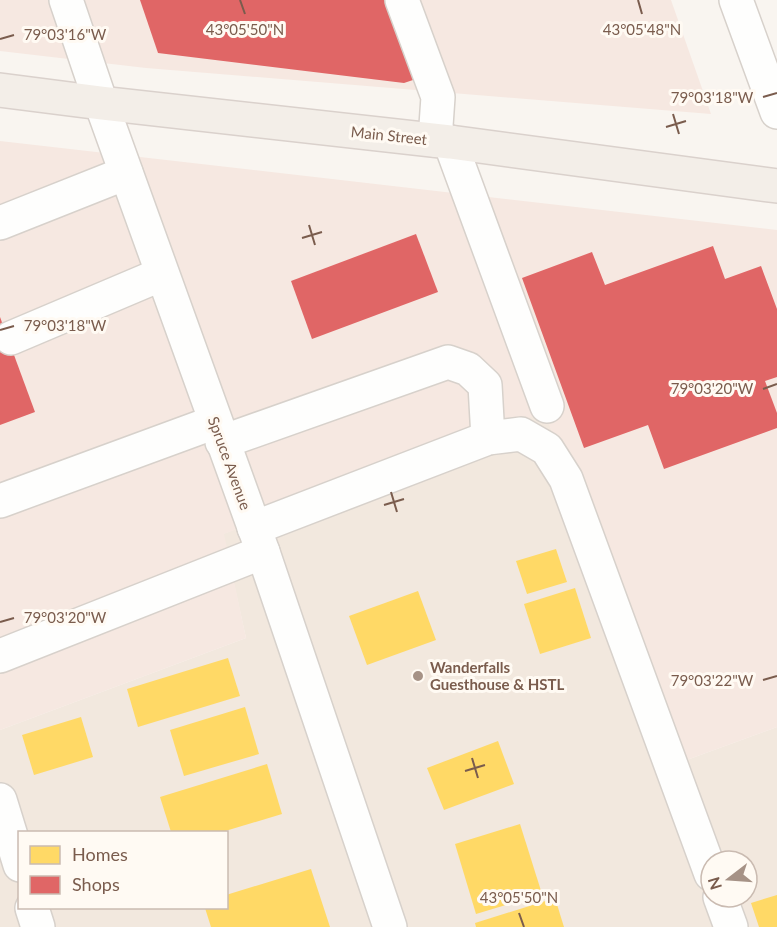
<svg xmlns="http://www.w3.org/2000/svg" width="777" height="927" font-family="Lato,sans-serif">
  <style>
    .residential { fill: #f2e8de; fill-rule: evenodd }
    .commercial { fill: #f6e8e1 }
    .homes { fill: #ffd966 }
    .shops { fill: #e06666 }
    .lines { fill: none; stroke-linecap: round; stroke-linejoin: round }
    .minor-casing { stroke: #d7d1cb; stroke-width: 36 }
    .major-casing { stroke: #dad1cc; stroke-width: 36 }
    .minor { stroke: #fefefd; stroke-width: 33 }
    .major { stroke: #f3eee8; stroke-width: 33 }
    .ticks { fill: none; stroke: #7a5c4d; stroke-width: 2 }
    .poi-dot { fill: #a69286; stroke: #fffaf3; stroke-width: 2 }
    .labels { text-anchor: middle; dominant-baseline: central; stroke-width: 6; stroke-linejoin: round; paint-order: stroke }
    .street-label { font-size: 15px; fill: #7a5c4d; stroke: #fffaf3 }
    .poi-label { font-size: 15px; font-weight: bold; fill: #7a5c4d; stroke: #fffaf3; text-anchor: start }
    .ticks-label { font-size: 15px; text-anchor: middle; fill: #7a5c4d; stroke: #fffaf3; stroke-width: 6; stroke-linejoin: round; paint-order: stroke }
  </style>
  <rect width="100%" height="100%" fill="#f9f5f0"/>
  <path class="residential" d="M544,411L684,761L777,727V927H0V730L246,638L223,534ZM20,832H226V908H20ZM711,861H747V897H711Z"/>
  <g class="commercial">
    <polygon points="0,0 671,0 711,114 146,68 0,51"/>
    <polygon points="0,141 777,230 777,727 684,761 544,412 224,534 246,638 0,730"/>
  </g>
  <g class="homes">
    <polygon points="556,549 567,582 527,594 516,561"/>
    <polygon points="575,588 591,638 540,654 524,604"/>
    <polygon points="418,591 436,640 367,665 349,616"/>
    <polygon points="228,658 240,696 138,727 127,689"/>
    <polygon points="245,707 259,754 184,776 170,730"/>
    <polygon points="81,717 93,757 34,775 22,735"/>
    <polygon points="498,741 514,784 444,810 427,768"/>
    <polygon points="267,764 282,814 222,832 171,832 160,797"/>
    <polygon points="520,824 542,894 476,914 455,844"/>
    <polygon points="311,869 330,927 211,927 205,908 226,908 226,895"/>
    <polygon points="777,895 777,927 759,927 751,903"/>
    <polygon points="555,898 564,927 476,927 475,923"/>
  </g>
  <g class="shops">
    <polygon points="140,0 390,0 416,79 404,83 158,53"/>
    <polygon points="416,234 438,292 312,339 291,281"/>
    <polygon points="713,246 725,279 761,266 777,309 777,377 765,381 777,413 777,428 664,469 648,425 584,448 522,278 592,252 605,285"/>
    <polygon points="0,317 35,412 0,425"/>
  </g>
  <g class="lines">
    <g class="minor-casing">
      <g id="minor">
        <polyline points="66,0 101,103 263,552 390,927"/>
        <polyline points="402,0 438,97 435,140"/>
        <polyline points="736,0 777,112"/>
        <polyline points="450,142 547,406"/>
        <polyline points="0,223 126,173"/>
        <polyline points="11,338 162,274"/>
        <polyline points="222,442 448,362 468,369 485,385 488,438"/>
        <polyline points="0,501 215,422"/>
        <polyline points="254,528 488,438 521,434 547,449 566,479 711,874"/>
        <polyline points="0,656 263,552"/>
        <polyline points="0,800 20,865"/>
        <polyline points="720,897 731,927"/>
        <polyline points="32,908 38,927"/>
      </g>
    </g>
    <g class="major-casing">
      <polyline id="major" points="0,90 101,103 450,142 777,186"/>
    </g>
    <use href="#minor" class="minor"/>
    <use href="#major" class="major"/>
  </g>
  <path class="ticks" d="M240,0L245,14M638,0L642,14M0,39L14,35M763,97L777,93M673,114L679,134M666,127L686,121M309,225L315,245M302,238L322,232M0,330L14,326M763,389L777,384M391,492L397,512M384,505L404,499M0,622L14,618M763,680L777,676M472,758L478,778M465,771L485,765M519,913L524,927"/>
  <circle class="poi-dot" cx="418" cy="676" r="6"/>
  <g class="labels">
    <g class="street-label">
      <text transform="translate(389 135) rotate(6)">Main Street</text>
      <text transform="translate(230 463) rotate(70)">Spruce Avenue</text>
    </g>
    <g class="poi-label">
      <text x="430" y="667">Wanderfalls<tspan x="430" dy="17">Guesthouse &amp; HSTL</tspan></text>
    </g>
  </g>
  <g class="ticks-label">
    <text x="245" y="35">43°05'50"N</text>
    <text x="642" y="35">43°05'48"N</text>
    <text x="65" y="40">79°03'16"W</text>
    <text x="712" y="103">79°03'18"W</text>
    <text x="65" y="331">79°03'18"W</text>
    <text x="712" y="394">79°03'20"W</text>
    <text x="65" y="623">79°03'20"W</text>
    <text x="712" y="686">79°03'22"W</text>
    <text x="519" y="903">43°05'50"N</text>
  </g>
  <rect x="18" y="831" width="210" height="78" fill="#fffaf3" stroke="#cabbb1" stroke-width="1.5"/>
  <rect x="30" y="846" width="30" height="18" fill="#ffd966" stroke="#cabbb1" stroke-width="1.5"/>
  <text x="72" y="861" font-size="18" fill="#7a5c4d">Homes</text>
  <rect x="30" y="876" width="30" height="18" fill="#e06666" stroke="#cabbb1" stroke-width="1.5"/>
  <text x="72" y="891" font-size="18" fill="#7a5c4d">Shops</text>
  <g transform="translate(729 879) rotate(253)"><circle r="28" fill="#fffaf3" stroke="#cabbb1" stroke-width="1.5"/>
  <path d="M0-4.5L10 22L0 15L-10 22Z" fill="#a69286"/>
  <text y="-9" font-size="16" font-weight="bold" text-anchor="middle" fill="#7a5c4d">N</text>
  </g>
</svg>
